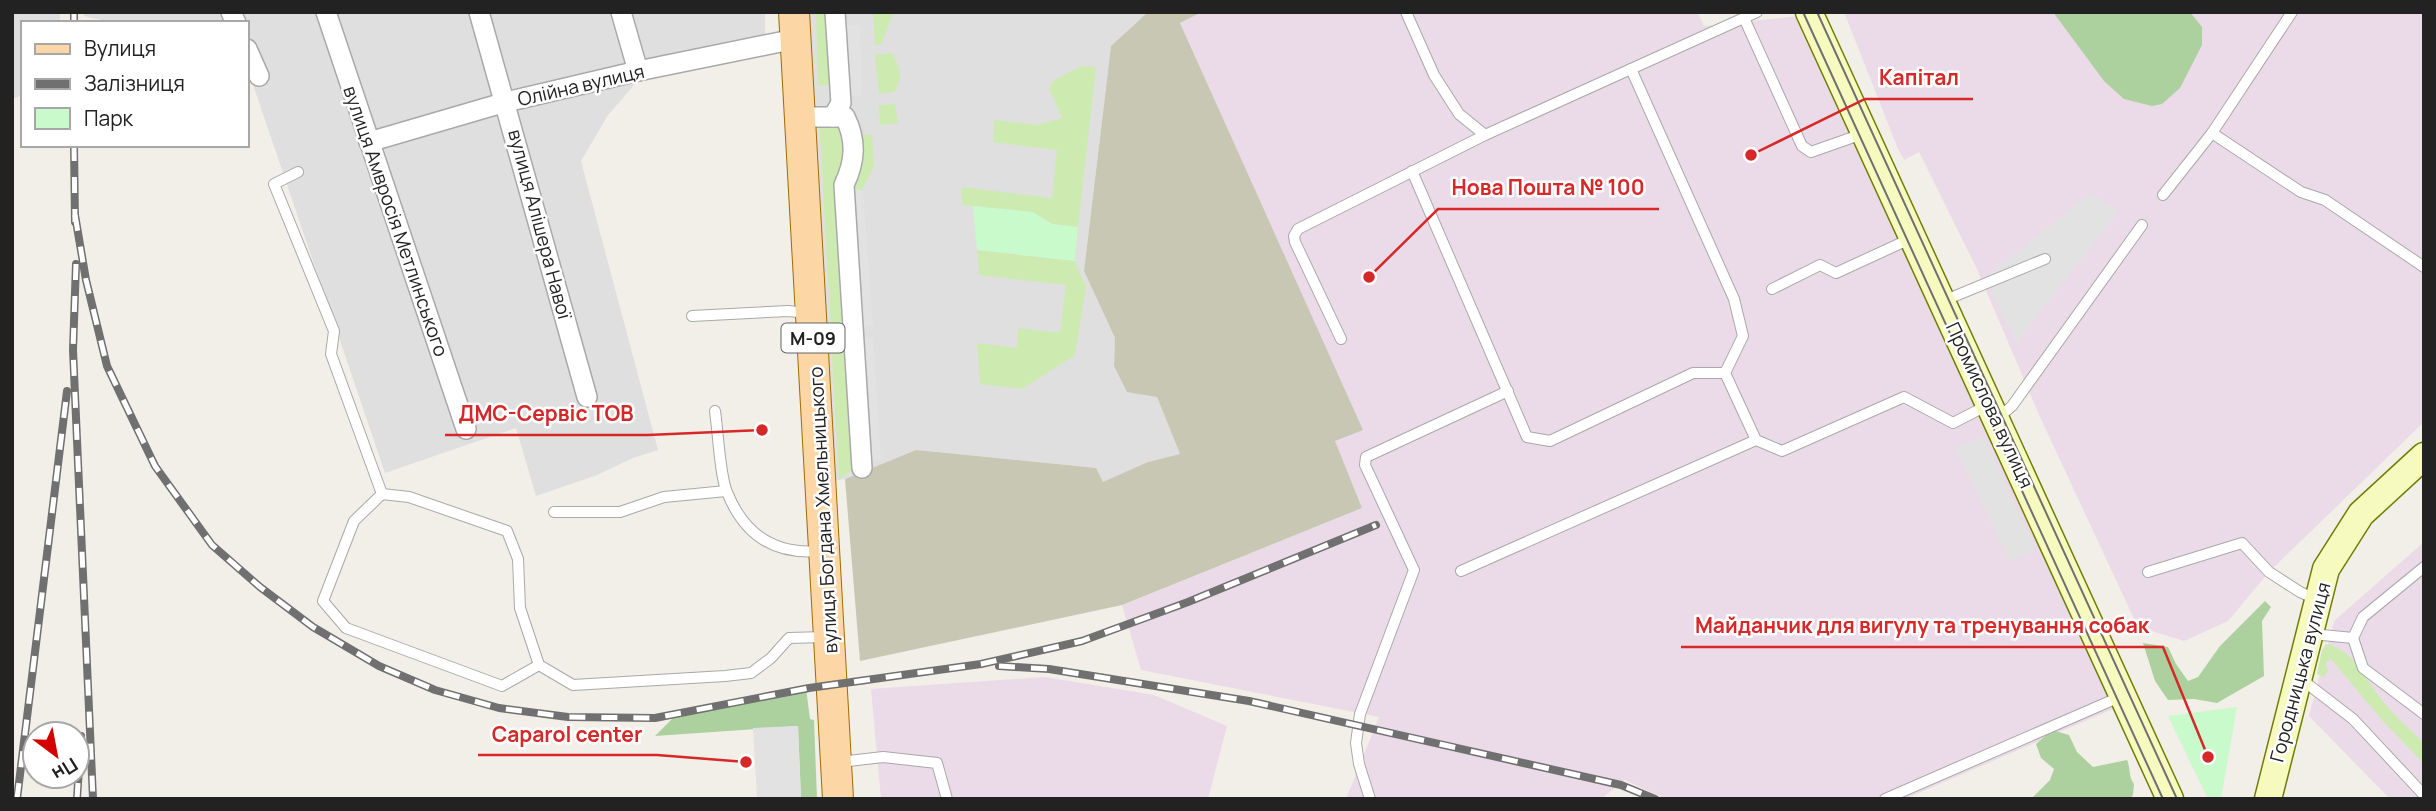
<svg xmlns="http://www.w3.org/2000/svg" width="2436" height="811" font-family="Manrope,sans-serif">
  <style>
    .residential { fill: #e0dfdf }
    .industrial { fill: #ebdbe8 }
    .construction { fill: #c7c7b4 }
    .grass { fill: #cdebb0 }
    .forest { fill: #add19e }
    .park { fill: #c8facc }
    .parking { fill: #e2e2e2 }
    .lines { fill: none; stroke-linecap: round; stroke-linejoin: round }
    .lane-casing { stroke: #a9a9a9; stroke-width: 12 }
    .street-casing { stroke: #a9a9a9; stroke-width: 22 }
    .secondary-casing { stroke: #707d05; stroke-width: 29 }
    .primary-casing { stroke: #a06b00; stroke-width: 32 }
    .lane { stroke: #fff; stroke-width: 10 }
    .street { stroke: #fff; stroke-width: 19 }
    .secondary { stroke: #f7fabf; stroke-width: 26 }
    .primary { stroke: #fcd6a4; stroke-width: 30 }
    .tram { stroke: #707070; stroke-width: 2 }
    .rail-casing { stroke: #707070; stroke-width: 8 }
    .rail { stroke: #fff; stroke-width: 5; stroke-dasharray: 16; stroke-linecap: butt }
    .labels { text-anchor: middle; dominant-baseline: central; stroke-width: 5; stroke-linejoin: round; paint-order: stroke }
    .shield { fill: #fff; stroke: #646464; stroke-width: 2 }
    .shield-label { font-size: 18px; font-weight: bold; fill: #222 }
    .street-label { font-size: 19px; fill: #222; stroke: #fff }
    .leader { fill: none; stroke: #d62828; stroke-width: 2.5 }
    .callout-dot { fill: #d62828; stroke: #fff; stroke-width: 2.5 }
    .callout-label { font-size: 21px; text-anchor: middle; font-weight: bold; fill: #d62828; stroke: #fff; stroke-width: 5; stroke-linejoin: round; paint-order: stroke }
  </style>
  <rect width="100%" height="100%" fill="#f2efe9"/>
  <g class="residential">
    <polygon points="12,12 60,12 60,23 23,23 23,95 12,99"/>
    <polygon points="84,12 765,12 765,49 643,75 608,115 581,161 658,450 633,458 597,475 536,496 516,428 385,473 247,67 247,23 114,23 84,16"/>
    <polygon points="806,12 1148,12 1111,46 1084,271 1115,338 1114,366 1157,397 1180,454 1148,462 1103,483 916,450 845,479 833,481"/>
  </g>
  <g class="industrial">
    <polygon points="1202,12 1697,12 1704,26 1798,16 2113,709 1905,799 1665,799 1625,780 1601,799 1346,799 1379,717 1141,670 1122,605 1362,508 1334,440 1362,430 1180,23"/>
    <polygon points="1844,12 2424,12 2424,422 2269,572 2228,621 2184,641 2155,632 2136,623 2040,417 1976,267 1919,152 1904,160 1898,149"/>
    <polygon points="2424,542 2424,799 2390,799 2309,716 2334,621"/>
    <polygon points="1045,677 1154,695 1227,726 1208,799 881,799 871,689"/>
  </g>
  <polygon class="construction" points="1148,12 1202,12 1180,23 1363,430 1335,441 1362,508 1122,605 860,661 845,479 916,450 1096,468 1103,482 1148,462 1180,454 1157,397 1127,392 1114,366 1115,338 1084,271 1111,46"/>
  <g class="grass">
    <polygon points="816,12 828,12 833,85 818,86"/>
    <polygon points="873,12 894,12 881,45 875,45"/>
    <path d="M892,53C901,71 903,74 895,92L879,94L875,55Z"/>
    <polygon points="1082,66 1096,67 1078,227 1052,224 1033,212 962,205 961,187 1052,198 1057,150 993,142 994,120 1037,125 1062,118 1049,88 1054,80"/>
    <polygon points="895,104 898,123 880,125 879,105"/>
    <polygon points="819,116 845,117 851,329 831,332"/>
    <polygon points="872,134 874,167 863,187 863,191 849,187 856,136"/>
    <polygon points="977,250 1075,261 1086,287 1075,355 1022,389 980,384 977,343 1017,348 1018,328 1060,333 1066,285 979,275"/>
    <polygon points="852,338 861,463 839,480 831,340"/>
    <path d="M2326,644C2354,649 2365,680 2382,700C2394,716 2410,729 2424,743V764L2381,719L2331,659L2326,663L2328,671L2324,677L2317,674L2322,650Z"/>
  </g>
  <g class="forest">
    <polygon points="2053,12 2190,12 2202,27 2202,45 2180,88 2162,104 2152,106 2124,99 2104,81"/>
    <polygon points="2265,601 2271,607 2262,621 2264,676 2217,703 2194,699 2168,700 2155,681 2143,643 2168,647 2176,664 2188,681 2198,677 2220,646"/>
    <polygon points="806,688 810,719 814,720 817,799 801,799 798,726 655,736 676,715"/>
    <path d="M2052,730L2069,735L2077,752L2093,767L2127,760C2131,769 2128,776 2134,784L2133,795L2130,799H2031L2050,780L2054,769L2041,758L2036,744Z"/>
  </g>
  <g class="park">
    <polygon points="973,206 1033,212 1052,224 1078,227 1075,261 977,250"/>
    <polygon points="2237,707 2221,799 2208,799 2168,716"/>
  </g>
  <g class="parking">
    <polygon points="860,25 862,95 845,97 843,26"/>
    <polygon points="844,185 863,191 873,327 851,329"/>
    <polygon points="2090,193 2118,212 2016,343 1985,278"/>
    <polygon points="873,337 881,459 861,463 852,338"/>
    <polygon points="1984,436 2036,550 2010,561 1955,448"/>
    <polygon points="798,726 801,799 757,799 753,728"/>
  </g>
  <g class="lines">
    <g class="lane-casing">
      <g id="lane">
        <polyline points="1406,12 1434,75 1459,114 1485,135"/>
        <polyline points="1744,18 1802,146 1811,152 1865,133"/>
        <polyline points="2212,133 2301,192 2325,200 2424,267"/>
        <polyline points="1412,171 1527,437 1550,441 1693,373 1725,373 1743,336 1734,299 1631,69"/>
        <polyline points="298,172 274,184 334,331 331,354 382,494 409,497 507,531 518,559 520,608 539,665 573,685 725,676 751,673 771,658 789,638 825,637"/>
        <polyline points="2163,195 2212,133 2292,12"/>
        <polyline points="1772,289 1820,265 1836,273 1912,238"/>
        <polyline points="1943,301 2045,259"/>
        <polyline points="692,316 788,311 808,313"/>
        <polyline points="1341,339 1295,242 1294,236 1298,229 1485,135 1757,12"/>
        <polyline points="1725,373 1756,440 1782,451 1904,397 1953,423 1986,406"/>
        <path d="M715,411C718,431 720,477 727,492C744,535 775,555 820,551"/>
        <polyline points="1998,418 2012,406 2142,225"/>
        <polyline points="382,494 354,521 323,601 346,628 502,686 539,665"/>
        <polyline points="554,512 620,512 664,497 726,491"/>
        <polyline points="2424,567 2363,617 2353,638 2363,668 2424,714"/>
        <polyline points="1461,571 1756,440"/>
        <polyline points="2148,572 2242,543 2269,572 2300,592 2318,600"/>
        <polyline points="2312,634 2353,638"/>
        <polyline points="2301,679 2353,719 2424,795"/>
        <polyline points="840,762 883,757 937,763 947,799"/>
        <polyline points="1370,799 1359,764 1356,743 1360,714 1414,570 1365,465 1366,457 1508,391"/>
        <polyline points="1885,799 2122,696"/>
      </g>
    </g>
    <g class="street-casing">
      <g id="street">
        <polyline points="231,12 236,23"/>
        <polyline points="326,12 466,429"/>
        <polyline points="479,12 587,397"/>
        <polyline points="621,12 638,71"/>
        <polyline points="247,49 259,76"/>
        <path d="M801,117H845C857,141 855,162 844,185L862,468"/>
        <polyline points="833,117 841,103 835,12"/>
        <polyline points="369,142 506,102 638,71 795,39"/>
      </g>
    </g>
    <g class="secondary-casing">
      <g id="secondary">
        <polyline points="1809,12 2170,799"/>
        <polyline points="2268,799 2326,569 2361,514 2424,456"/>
      </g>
    </g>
    <g class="primary-casing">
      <polyline id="primary" points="794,12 838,799"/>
    </g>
    <use href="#lane" class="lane"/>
    <use href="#street" class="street"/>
    <use href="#secondary" class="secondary"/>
    <use href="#primary" class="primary"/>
    <g class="tram">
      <polyline points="1803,12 2163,799"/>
      <polyline points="1817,12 2177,799"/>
    </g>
    <g class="rail-casing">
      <g id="rail">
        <polyline points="74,12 74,23"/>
        <polyline points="74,145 75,222"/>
        <polyline points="75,215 86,280 107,366 155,466 212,545 260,587 313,627 379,666 435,690 499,708 568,717 655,718 809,688 981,664 1082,641 1188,602 1376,525"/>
        <polyline points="76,264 73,350 93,799"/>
        <polyline points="999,666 1049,669 1249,701 1621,785 1655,799"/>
        <polyline points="17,799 67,391"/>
        <polyline points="77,799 81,736"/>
      </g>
    </g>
    <use href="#rail" class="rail"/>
  </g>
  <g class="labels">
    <rect class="shield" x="781.5" y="323.5" width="63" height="29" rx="5"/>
    <g class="shield-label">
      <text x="813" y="338">М-09</text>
    </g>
    <g class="street-label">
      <text transform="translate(581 85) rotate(-13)">Олійна вулиця</text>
      <text transform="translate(396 221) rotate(71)">вулиця Амвросія Метлинського</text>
      <text transform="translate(540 224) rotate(75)">вулиця Алішера Навої</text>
      <text transform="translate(1990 405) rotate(65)">Промислова вулиця</text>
      <text transform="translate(823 510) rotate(-93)">вулиця Богдана Хмельницького</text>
      <text transform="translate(2300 672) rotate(-75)">Городницька вулиця</text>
    </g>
  </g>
  <path class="leader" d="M1751 155L1865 99H1973M1369 277L1438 209H1659M762 430L648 435H445M2208 757L2163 647H1681M746 762L657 755H478"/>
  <g class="callout-dot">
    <circle cx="1751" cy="155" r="7"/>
    <circle cx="1369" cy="277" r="7"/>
    <circle cx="762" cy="430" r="7"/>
    <circle cx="2208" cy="757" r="7"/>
    <circle cx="746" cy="762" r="7"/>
  </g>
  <g class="callout-label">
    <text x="1919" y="85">Капітал</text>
    <text x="1548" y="195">Нова Пошта № 100</text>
    <text x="546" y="421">ДМС-Сервіс ТОВ</text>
    <text x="1922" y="633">Майданчик для вигулу та тренування собак</text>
    <text x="567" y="742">Caparol center</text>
  </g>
  <rect width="2436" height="811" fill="none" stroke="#222222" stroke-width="28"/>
  <rect x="21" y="21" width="228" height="126" fill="#ffffff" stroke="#a7a7a7" stroke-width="2"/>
  <rect x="35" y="44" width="35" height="10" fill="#fcd6a4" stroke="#a7a7a7" stroke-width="2"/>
  <text x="84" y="56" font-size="21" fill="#222222">Вулиця</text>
  <rect x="35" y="79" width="35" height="10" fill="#707070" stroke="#a7a7a7" stroke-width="2"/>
  <text x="84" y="91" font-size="21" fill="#222222">Залізниця</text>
  <rect x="35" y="108" width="35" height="21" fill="#c8facc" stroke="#a7a7a7" stroke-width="2"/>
  <text x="84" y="126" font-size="21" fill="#222222">Парк</text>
  <g transform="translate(56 755) rotate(148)"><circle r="33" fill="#ffffff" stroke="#a7a7a7" stroke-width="2"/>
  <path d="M0-5L12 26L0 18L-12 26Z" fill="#d40000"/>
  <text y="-10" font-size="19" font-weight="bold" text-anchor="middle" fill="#222222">Пн</text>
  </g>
</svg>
